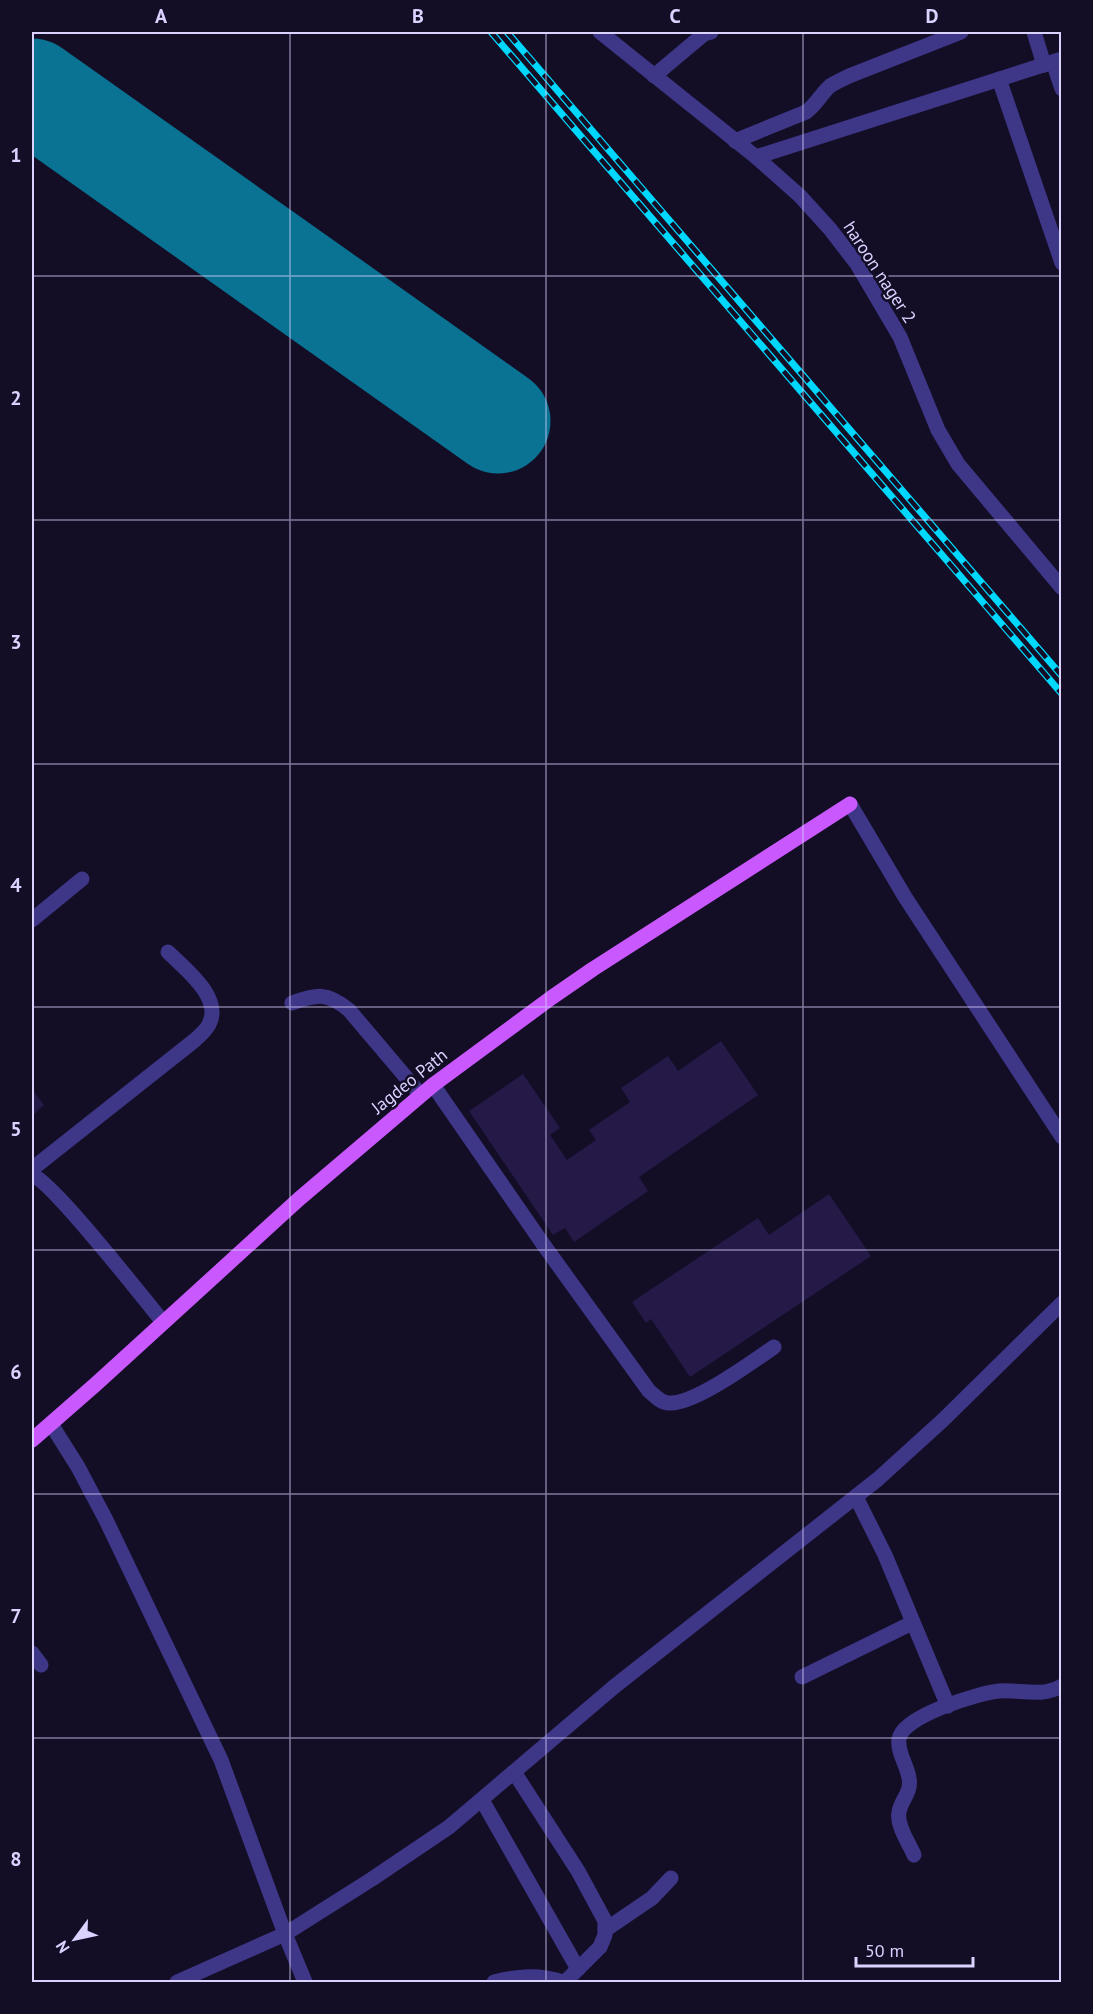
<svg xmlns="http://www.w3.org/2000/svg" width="1093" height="2014" font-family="'PT Sans',sans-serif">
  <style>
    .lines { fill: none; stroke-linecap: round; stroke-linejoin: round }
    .runway { stroke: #0a7292; stroke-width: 105 }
    .building { fill: #251948 }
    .minor { stroke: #3e3687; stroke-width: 15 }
    .major { stroke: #c959ff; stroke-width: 15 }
    .rail-casing { stroke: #00d7fd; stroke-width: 7 }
    .rail { stroke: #130e26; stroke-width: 4.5; stroke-dasharray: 14; stroke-linecap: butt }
    .grid { fill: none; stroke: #dad2ff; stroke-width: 1.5; stroke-opacity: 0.55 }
    .labels { text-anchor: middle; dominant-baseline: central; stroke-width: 5; stroke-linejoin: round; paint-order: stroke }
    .street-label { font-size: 18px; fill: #dad2ff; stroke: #130e26 }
    .neatline { fill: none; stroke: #dad2ff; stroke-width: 2 }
    .grid-label { font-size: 20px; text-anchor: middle; font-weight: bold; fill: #dad2ff }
  </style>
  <rect width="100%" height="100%" fill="#130e26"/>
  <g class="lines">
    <polyline class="runway" points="32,91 498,421"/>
  </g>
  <g class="building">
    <polygon points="721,1041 758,1095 639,1177 648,1191 574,1242 565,1228 553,1235 469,1111 523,1074 560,1128 550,1135 567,1160 596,1140 589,1130 630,1102 621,1088 668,1056 678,1071"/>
    <polygon points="32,1089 44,1105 32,1116"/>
    <polygon points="829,1194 871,1256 690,1377 651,1319 646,1323 632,1302 758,1218 769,1235"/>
  </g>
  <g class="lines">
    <g class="minor">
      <polyline points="600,32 756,157 800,196 830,229 857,264 900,337 938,430 958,464 1062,588"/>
      <polyline points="1034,32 1044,65"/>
      <polyline points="1053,62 1062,89"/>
      <polyline points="654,76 704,34 711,32"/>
      <polyline points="999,79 1062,263"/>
      <path d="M735,141L806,112C816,105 821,94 830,86C836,82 843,79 849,76L961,32"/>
      <polyline points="756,157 1062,59"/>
      <polyline points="850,804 905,897 1062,1137"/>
      <polyline points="32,920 82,879"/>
      <path d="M292,1003C317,994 327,992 349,1010L421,1095"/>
      <path d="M433,1085L543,1244L649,1391C655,1396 661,1403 669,1403C694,1405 752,1362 774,1347"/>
      <path d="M32,1169L195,1040C200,1035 208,1029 210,1022C221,996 184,968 168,952"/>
      <path d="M32,1175C52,1181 144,1299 163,1322"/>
      <polyline points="51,1424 78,1467 106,1520 221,1760 285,1934 305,1982"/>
      <polyline points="856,1497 885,1555 948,1706"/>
      <polyline points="32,1653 41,1665"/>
      <polyline points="802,1677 912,1623"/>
      <polyline points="514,1772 578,1871 605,1921 605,1935 600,1947 565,1982"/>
      <polyline points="482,1800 578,1969"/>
      <path d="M914,1855C909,1843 896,1825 899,1812C901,1800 912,1792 909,1778C907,1765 897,1752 899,1739C902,1716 979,1693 999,1691C1021,1689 1040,1698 1062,1686"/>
      <polyline points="605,1930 652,1898 671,1878"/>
      <polyline points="177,1982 285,1934 372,1879 449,1827 615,1686 878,1479 943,1420 1062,1303"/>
      <path d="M494,1982C518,1976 539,1974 563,1982"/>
    </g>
    <polyline class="major" points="32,1440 96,1384 299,1199 433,1085 551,998 593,969 850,804"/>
    <g class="rail-casing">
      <g id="rail">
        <polyline points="491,32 1062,694"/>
        <polyline points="507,32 1062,676"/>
      </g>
    </g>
    <use href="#rail" class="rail"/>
  </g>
  <path class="grid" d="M290,32V1982M546,32V1982M803,32V1982M32,276H1062M32,520H1062M32,764H1062M32,1007H1062M32,1250H1062M32,1494H1062M32,1738H1062"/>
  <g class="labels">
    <g class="street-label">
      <text transform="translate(880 272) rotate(57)">haroon nager 2</text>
      <text transform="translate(409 1081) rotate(-39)">Jagdeo Path</text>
    </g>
  </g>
  <rect width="1093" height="2014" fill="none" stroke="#130e26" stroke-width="66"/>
  <g transform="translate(75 1939) rotate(237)" stroke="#130e26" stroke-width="4.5" paint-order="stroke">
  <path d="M0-4.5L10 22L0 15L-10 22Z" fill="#dad2ff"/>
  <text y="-9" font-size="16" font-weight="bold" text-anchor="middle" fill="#dad2ff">N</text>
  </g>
  <path d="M856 1957v9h117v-9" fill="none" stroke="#dad2ff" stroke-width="3"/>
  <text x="865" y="1957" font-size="18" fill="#dad2ff" stroke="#130e26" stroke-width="4.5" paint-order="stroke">50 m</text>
  <rect x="33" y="33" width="1027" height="1948" class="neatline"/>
  <g class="grid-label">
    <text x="161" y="23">A</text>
    <text x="418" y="23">B</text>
    <text x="675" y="23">C</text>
    <text x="932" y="23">D</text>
    <text x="16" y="162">1</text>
    <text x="16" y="405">2</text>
    <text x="16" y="649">3</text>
    <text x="16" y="892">4</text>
    <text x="16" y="1136">5</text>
    <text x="16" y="1379">6</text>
    <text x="16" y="1623">7</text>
    <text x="16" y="1866">8</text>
  </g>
</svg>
